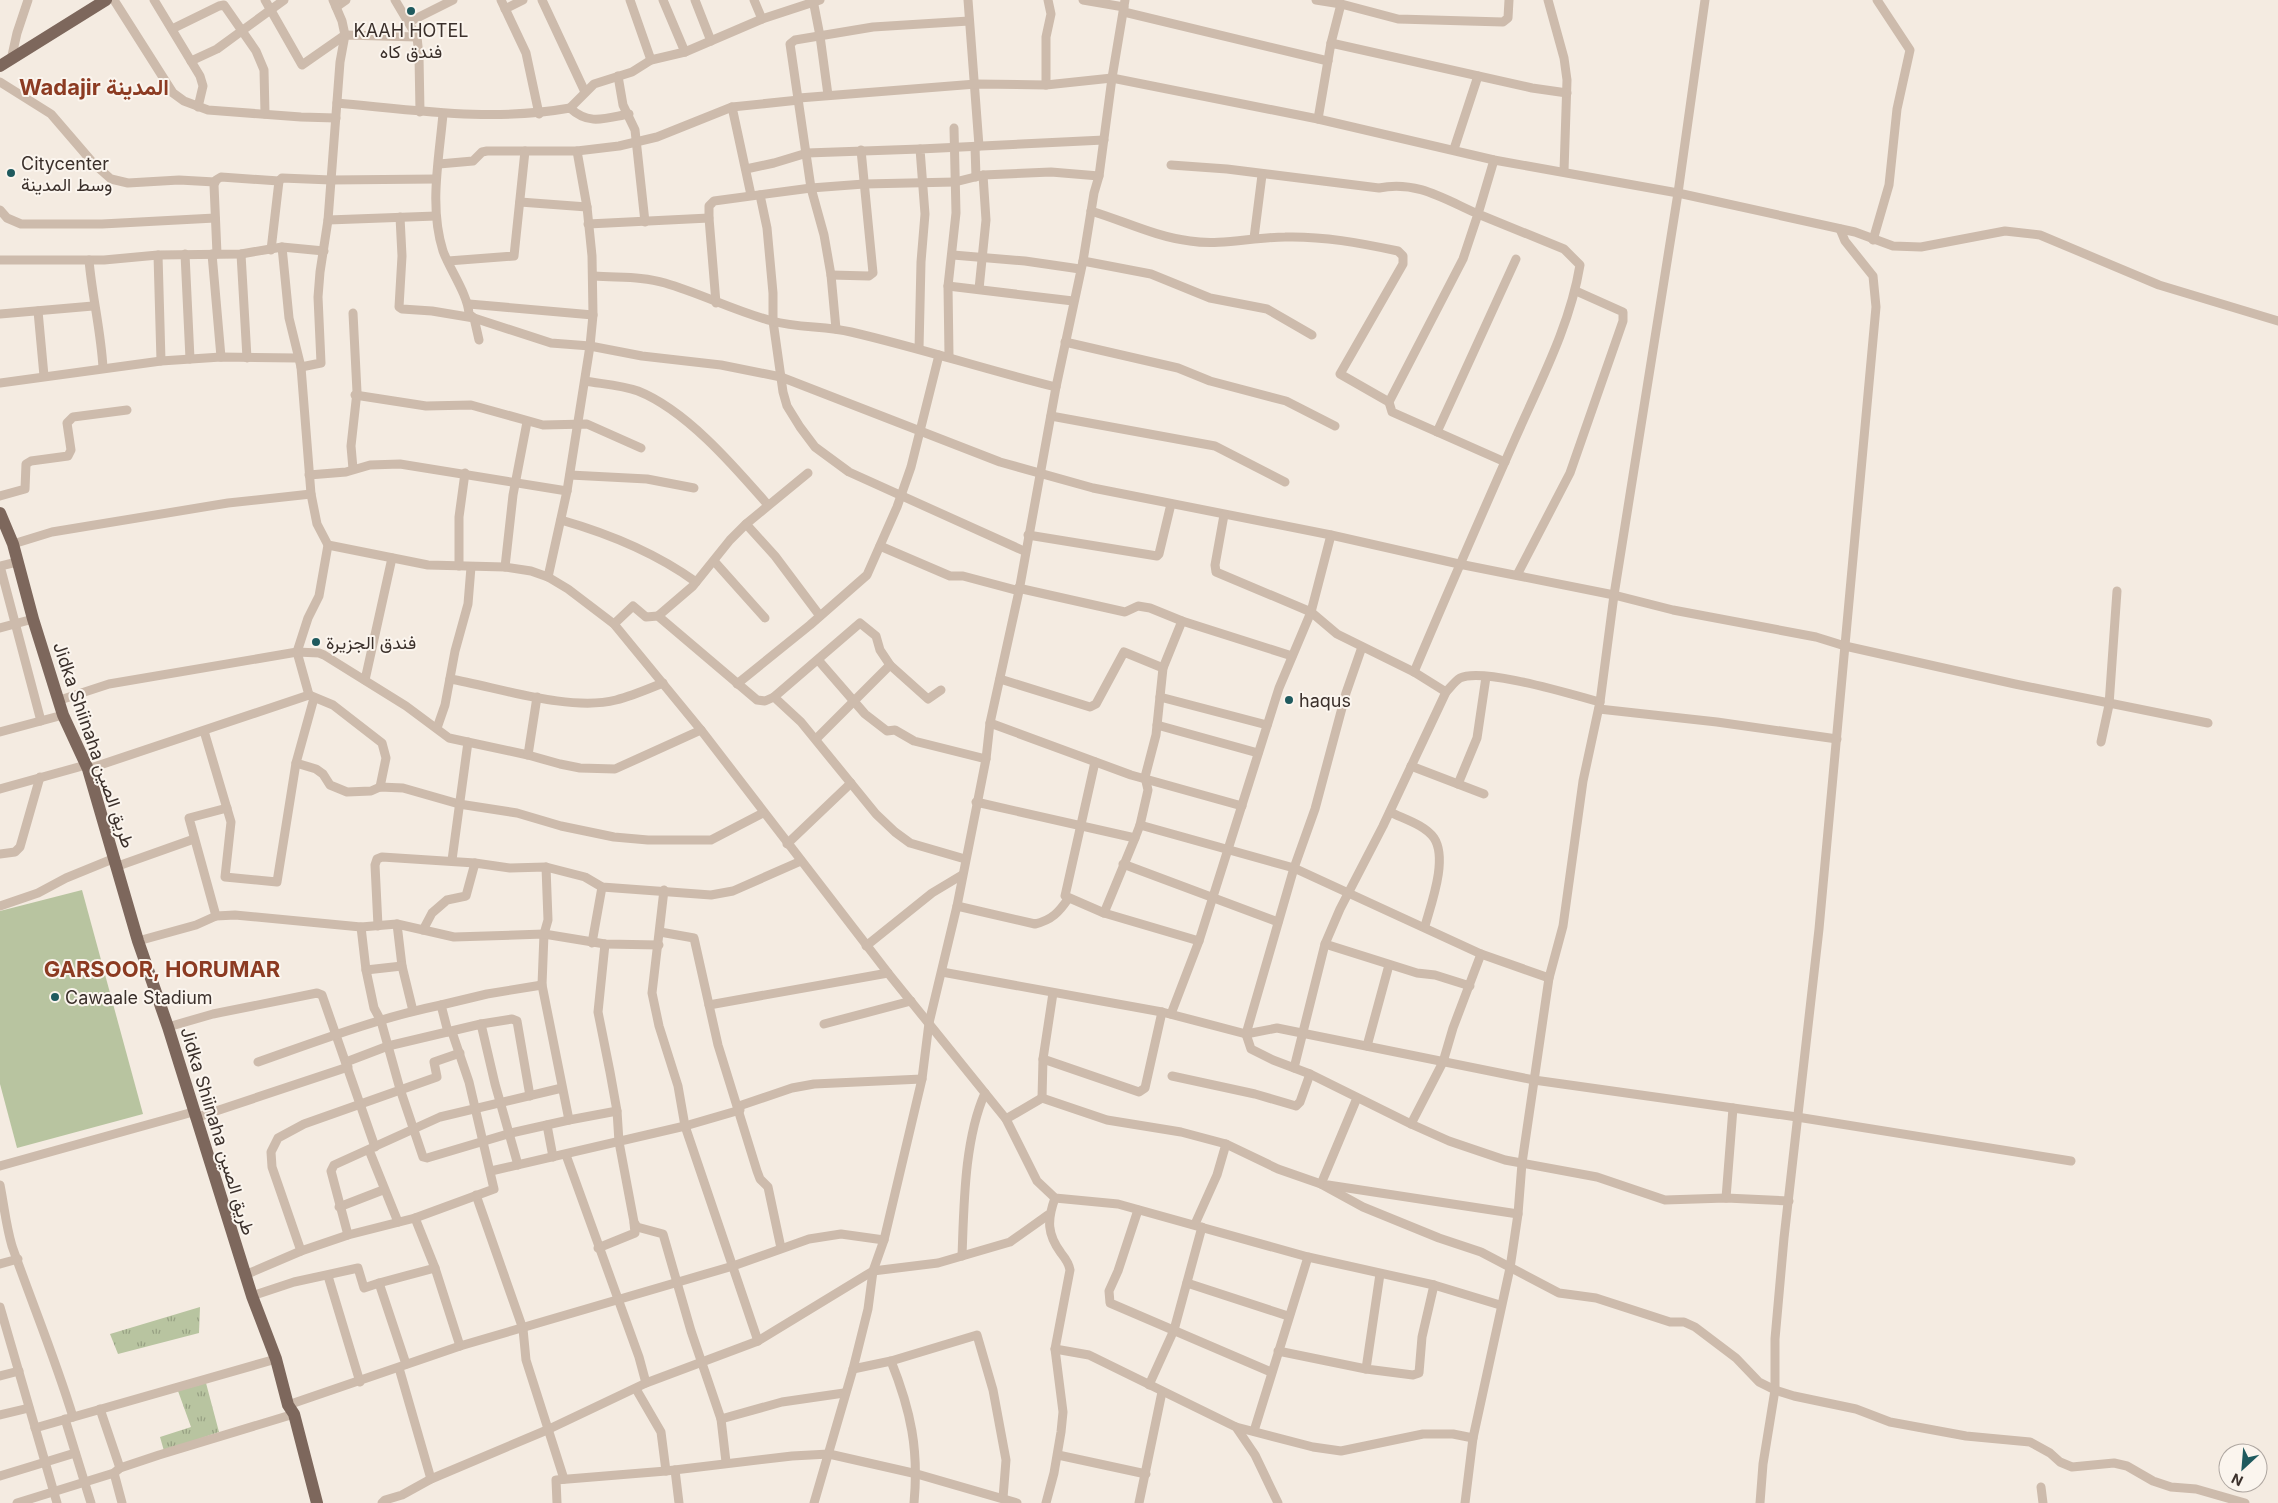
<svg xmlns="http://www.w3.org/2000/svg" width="2278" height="1503" font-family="Inter,Vazirmatn,sans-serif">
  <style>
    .grass { fill: url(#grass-tufts) }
    .pitch { fill: #b8c4a0 }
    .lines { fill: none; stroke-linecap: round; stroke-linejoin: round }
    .street { stroke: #cdbbac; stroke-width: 9 }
    .primary { stroke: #7d675c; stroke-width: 12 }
    .poi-dot { fill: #1f5a5e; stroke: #fbf5ee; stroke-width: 2 }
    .labels { text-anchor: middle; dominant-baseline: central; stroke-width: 4; stroke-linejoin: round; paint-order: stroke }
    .poi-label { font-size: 18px; fill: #3b302b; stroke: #fbf5ee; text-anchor: start }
    .street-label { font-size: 18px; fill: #3b302b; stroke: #fbf5ee }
    .district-label { font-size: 22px; font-weight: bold; fill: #8c3b22; stroke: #fbf5ee }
  </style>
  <defs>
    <pattern id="grass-tufts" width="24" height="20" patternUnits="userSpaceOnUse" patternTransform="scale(1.25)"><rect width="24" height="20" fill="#b8c4a0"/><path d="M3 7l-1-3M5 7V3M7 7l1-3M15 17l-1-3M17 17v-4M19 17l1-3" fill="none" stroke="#97a083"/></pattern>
  </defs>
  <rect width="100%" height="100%" fill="#f4ebe1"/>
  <g class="grass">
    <polygon points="200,1307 199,1333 118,1354 110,1334"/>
    <polygon points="206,1383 219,1432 164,1451 160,1437 191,1427 178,1391"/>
  </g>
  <polygon class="pitch" points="82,890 143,1114 17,1148 0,1084 0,911"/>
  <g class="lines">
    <g class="street">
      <polyline points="114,0 173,93 184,101 208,110 301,117 336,118"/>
      <polyline points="154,0 200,76 203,86 198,107"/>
      <polyline points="265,0 302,65 345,35 417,37"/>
      <polyline points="395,0 417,37 419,56 420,112"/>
      <polyline points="501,0 526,53 539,114"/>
      <polyline points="542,0 585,92"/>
      <polyline points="630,0 651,60"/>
      <polyline points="663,0 685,52"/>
      <polyline points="695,0 711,41"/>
      <polyline points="754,0 762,19"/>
      <polyline points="813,0 820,36 828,95"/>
      <polyline points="968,0 979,146"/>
      <polyline points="1083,0 1124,7"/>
      <polyline points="1316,0 1341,4 1398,19 1503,22 1508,18 1509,0"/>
      <polyline points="1548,0 1564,58 1567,80 1564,171"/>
      <polyline points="336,7 346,0"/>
      <polyline points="505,9 523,0"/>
      <polyline points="1124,12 1328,61"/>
      <polyline points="409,22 453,0"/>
      <polyline points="172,29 219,6 224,5 256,51 264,70 265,114"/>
      <polyline points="1331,43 1341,4"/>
      <polyline points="11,60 17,33 28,0"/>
      <polyline points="191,61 217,49 284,0"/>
      <polyline points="618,76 623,105 635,130 645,222"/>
      <polyline points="0,82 51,114 94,164 111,179 128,183 179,180 215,182"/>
      <polyline points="1046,85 1046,37 1051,14 1048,0"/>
      <polyline points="799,98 976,84 1046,85 1112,78 1318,119 1494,160 1678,193 1855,232 1893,246 1921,247 2005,231 2040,235 2159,285 2278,321"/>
      <path d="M337,103C415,110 492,122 570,108C589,126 606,118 629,114"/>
      <polyline points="732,107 751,195"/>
      <polyline points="570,108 594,84 632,72 651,60 685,52 762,19 820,0"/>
      <path d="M443,114C439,159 429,207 443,251C450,270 468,295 469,314L474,318L479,340"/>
      <polyline points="1318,119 1331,43 1532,88 1567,93"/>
      <polyline points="975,147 976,177"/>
      <polyline points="1454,149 1478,76"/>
      <polyline points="439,164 473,161 482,152 487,151 577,151 619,146 657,137 732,107 799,100"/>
      <path d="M1171,165L1227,169L1379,188C1416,180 1444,199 1478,214L1463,259L1389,402L1392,412L1505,462"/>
      <polyline points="746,169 774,163 807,153 920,149"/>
      <polyline points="760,195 767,228 773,293 773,321 783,392 787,406 800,427 815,447 849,472 1024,551"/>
      <polyline points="520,202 587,207"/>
      <polyline points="0,210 7,218 21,224 102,224 215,218"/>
      <path d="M1091,211C1124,221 1156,237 1190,241C1221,246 1253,237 1285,237C1323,236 1360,243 1398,251L1403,256V264L1340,374L1389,402"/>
      <polyline points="400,217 402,256 399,307 402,309 432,311 474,318 551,343 590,346 642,356 721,365 781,377 1000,462 1093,488 1331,535 1459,564 1614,595 1673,610 1816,637 1845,646 2015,684 2208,723"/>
      <polyline points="328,220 436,216"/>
      <polyline points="588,224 709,218"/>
      <polyline points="1254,238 1262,175"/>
      <polyline points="1873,240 1889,185 1897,109 1910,50 1877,0"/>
      <polyline points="282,247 289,318 301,367 311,494 317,524 328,545 428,565 505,567 531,571 548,577 568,589 614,624 701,730 888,973 1006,1119 1037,1181 1055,1198 1118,1204 1308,1257 1434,1285 1500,1305"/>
      <polyline points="271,250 279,181"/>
      <polyline points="185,254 190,359"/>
      <polyline points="212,254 221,357"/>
      <polyline points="217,254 214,185 216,180 221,177 279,181 282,178 331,180 436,179"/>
      <polyline points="241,254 247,358"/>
      <polyline points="158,255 161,361"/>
      <polyline points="953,255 1025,261 1080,269"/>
      <polyline points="0,260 104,260 158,255 241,254 282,247 324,251"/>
      <path d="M89,260C92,296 101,331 103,368"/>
      <polyline points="448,261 514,256 525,151"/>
      <polyline points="1083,261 1151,274 1210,298 1267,309 1312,335"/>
      <polyline points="831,275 869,276 873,273 861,150"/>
      <path d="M594,276C618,278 642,276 665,283C702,294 735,311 772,321C798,328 825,326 851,332C920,348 987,370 1056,387"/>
      <polyline points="948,286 1073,301"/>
      <polyline points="979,289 986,220 983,175"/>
      <polyline points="716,303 709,218 709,206 714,201 811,188 864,184 955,182 983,175 1051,172 1099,176"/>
      <polyline points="469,304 593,315"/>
      <polyline points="38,311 44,376"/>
      <polyline points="353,313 357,392 351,446 353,469"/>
      <polyline points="0,314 93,306"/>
      <polyline points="836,329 831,275 824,235 811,188 790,44 795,40 873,27 969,21"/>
      <polyline points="1065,342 1178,368 1210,381 1286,401 1335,426"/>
      <polyline points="919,349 921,262 925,214 920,149 1104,140"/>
      <polyline points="949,356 948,286 956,213 954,128"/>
      <polyline points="301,367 321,363 318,297 320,272 328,220 340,62 345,35 342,21 333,0"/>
      <path d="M585,381C602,384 621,385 638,391C686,410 734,466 768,505"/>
      <polyline points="0,383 161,361 221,357 297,358"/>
      <polyline points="355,395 426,406 471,405 543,425 587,424 641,448"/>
      <polyline points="1051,416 1215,446 1285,482"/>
      <polyline points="1437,432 1516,259"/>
      <polyline points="309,475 346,472 370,465 400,464 567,491"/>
      <polyline points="570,475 647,479 694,488"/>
      <polyline points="0,496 25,489 26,464 31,461 68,456 71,450 67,423 73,417 127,410"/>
      <polyline points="1224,515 1215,565 1216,572 1311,612 1337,634 1414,672 1446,692"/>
      <path d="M561,520C610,534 656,553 696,582"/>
      <polyline points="746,524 775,556 820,616"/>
      <polyline points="1028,535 1157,556 1159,554 1171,504"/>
      <polyline points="13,544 52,532 228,503 311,494"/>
      <polyline points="880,546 950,576 963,576 1019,591"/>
      <polyline points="714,561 765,618"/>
      <polyline points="17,562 0,566 41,721"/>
      <polyline points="459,566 459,517 465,473"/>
      <polyline points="505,567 513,495 527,422"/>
      <polyline points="1517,575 1570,473 1623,321 1623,312 1576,291"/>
      <polyline points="548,577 567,491 590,346 593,315 592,256 587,207 577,151"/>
      <polyline points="1018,588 1125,612 1138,606 1150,608 1182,621 1292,656"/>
      <polyline points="658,616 693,586 730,540 746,524 808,473"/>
      <polyline points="614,624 633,606 646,617 658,616 757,700 765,701 774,697 801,722 876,814 895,832 910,843 965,859"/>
      <polyline points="0,628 33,619"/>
      <polyline points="1362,647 1346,693 1315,809 1294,868 1246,1034 1251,1049 1273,1060 1310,1074 1411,1124 1449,1141 1505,1160 1597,1177 1665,1200 1726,1198 1789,1201"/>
      <polyline points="819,661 865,714 887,731 895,730 914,741 986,759"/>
      <path d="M1414,672C1447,594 1481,516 1515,439C1540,382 1570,326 1580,265L1564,249L1478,214L1494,160"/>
      <path d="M450,679C497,687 570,712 616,700C632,696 648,689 663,683"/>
      <polyline points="1000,679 1090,707 1096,704 1124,652 1163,668"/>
      <polyline points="365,680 392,558"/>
      <polyline points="737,684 810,625 867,575 897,507 911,467 939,355"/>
      <polyline points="309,695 297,652 308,618 319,596 328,545"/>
      <polyline points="774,697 860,623 876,636 880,650 890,665"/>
      <polyline points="1160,697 1267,725"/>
      <polyline points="314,698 296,763 316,769 323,774 330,785 347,792 371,791 380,787 403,788 459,804 517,813 561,826 614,837 648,840 711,840 763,813"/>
      <polyline points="60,700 109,684 297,652 319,653 324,655 406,706 449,738 528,755 560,764 580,768 615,769 701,730"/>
      <polyline points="1599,709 1717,722 1837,739"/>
      <polyline points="990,723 1131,775 1242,806"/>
      <polyline points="1157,725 1258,753"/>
      <polyline points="437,728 445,705 455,651 468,604 471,567"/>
      <polyline points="204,731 231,822 225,877 277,882 296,763"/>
      <polyline points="0,732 63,715"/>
      <polyline points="816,739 890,665 928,699 941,690"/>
      <polyline points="2101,742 2109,705 2117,591"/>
      <polyline points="528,755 537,697"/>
      <polyline points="1095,762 1065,896 1104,913"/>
      <polyline points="1411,766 1484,794"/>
      <polyline points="88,769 309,695 333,705 382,743 386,758 380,787"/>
      <polyline points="1458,784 1477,738 1486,677"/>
      <polyline points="0,789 86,765"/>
      <polyline points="976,802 1135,838 1140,825 1294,868 1481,954 1549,978"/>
      <path d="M1390,812C1404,819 1425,825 1434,838C1448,859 1431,904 1425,926"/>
      <polyline points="1140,825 1148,790 1145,777 1156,735 1163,668 1182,621"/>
      <polyline points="1135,838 1104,913 1199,941"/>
      <polyline points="787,844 851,783"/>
      <polyline points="0,854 15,852 20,847 40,777"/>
      <polyline points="452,860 468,742"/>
      <polyline points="1123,864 1278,922"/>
      <polyline points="118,866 194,839"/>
      <polyline points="664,890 652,993 659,1026 678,1086 685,1126 758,1341"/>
      <polyline points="0,906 38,893 66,878 115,858"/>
      <path d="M957,906L1035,924C1052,920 1059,912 1068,899"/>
      <polyline points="216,916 189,818 227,808"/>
      <polyline points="397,924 402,966 413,1011"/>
      <polyline points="378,926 375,865 377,859 382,857 475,863"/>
      <polyline points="361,927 366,970 374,1008 381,1021 400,1089 423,1157 427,1158 511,1133 569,1120 542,985 544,934 548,920 546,867"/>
      <polyline points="423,930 432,913 447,900 466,896 475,863 510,868 546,867 585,877 602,887 711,895 733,891 801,861"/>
      <polyline points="660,932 694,938 718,1045 757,1171 760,1179 768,1187 781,1248"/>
      <polyline points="138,941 196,925 216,916 235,915 361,927 397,924 454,937 544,934 605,944 659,945"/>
      <polyline points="592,943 602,887"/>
      <polyline points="605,944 598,1012 610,1072 617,1111 619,1142 634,1222 637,1227 663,1234 691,1331 721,1419 726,1462"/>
      <polyline points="1325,944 1417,973 1435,975 1470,986"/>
      <polyline points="866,946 932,893 962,875"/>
      <polyline points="366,970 402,966"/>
      <polyline points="942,972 1162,1012 1246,1034 1277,1028 1534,1080 1797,1117 2071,1161"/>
      <polyline points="1053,993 1043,1059 1139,1092 1145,1088 1162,1012"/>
      <polyline points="709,1005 888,973"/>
      <polyline points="1171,1014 1199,941 1279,688 1311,612 1331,535"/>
      <polyline points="481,1024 512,1019 517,1021 530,1096"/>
      <polyline points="824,1024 911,1001"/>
      <polyline points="168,1027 213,1014 317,993 322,995 375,1147"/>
      <polyline points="448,1032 441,1005 487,994 542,985"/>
      <polyline points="1367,1046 1389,965"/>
      <path d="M258,1062C318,1041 378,1018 441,1005"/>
      <polyline points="346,1062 388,1046 481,1024 495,1084 518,1165"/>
      <path d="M1294,1068L1325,944L1340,909L1383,826L1446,692C1450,688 1455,681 1460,678C1483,667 1573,695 1600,702"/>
      <polyline points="1172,1076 1255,1094 1296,1106 1300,1102 1310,1074"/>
      <polyline points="1042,1098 1043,1059"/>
      <polyline points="739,1106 792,1088 814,1084 922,1079"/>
      <polyline points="195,1118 348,1067"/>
      <polyline points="1006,1119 1042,1098 1107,1120 1181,1132 1226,1144 1278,1169 1321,1184 1363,1207 1439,1238 1481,1252 1559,1293 1596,1298 1670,1322 1684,1322 1695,1327 1736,1358 1759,1382 1775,1390 1794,1396 1856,1409 1890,1422 1966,1436 2030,1442 2050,1453 2060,1462 2072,1467 2114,1463 2127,1466 2153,1481 2171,1487 2196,1489 2245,1503"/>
      <polyline points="569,1120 617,1111"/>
      <polyline points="1411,1124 1443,1062 1453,1028 1481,954"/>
      <polyline points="547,1125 553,1157"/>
      <polyline points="369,1150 398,1222"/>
      <polyline points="566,1155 639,1357 646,1383"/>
      <polyline points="0,1166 193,1112"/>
      <polyline points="491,1171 685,1126 740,1110"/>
      <polyline points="1321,1184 1357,1098"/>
      <path d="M0,1185C4,1205 6,1226 12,1246C32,1303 55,1358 73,1417"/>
      <polyline points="1328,1185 1518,1214"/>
      <polyline points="476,1195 523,1329 526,1360 564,1479"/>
      <polyline points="1726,1198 1733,1108"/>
      <polyline points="339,1207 383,1190"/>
      <polyline points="1138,1210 1118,1271 1109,1291 1110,1303 1271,1372"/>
      <polyline points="415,1218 435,1268 460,1346"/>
      <polyline points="1195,1224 1217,1175 1226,1144"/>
      <polyline points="348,1235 331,1171 334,1165 440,1117 562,1088"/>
      <polyline points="598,1248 635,1233 634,1223"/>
      <polyline points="301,1251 272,1167 271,1152 278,1138 304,1124 437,1077 434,1062 460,1053"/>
      <path d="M962,1256C964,1206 964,1140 985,1093"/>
      <polyline points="0,1264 18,1259"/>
      <polyline points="1380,1274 1366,1369 1413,1375 1419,1373 1422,1337 1434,1285"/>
      <polyline points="245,1275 301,1251 348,1235 415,1218 494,1189 469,1082 452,1032"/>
      <polyline points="328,1276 360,1382"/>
      <polyline points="379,1283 435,1268"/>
      <polyline points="1187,1283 1288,1316"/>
      <polyline points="252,1296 294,1282 358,1268 364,1288 379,1283 406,1364"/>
      <polyline points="0,1307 57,1503"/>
      <polyline points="1055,1349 1089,1355 1236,1427 1255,1455 1278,1503"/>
      <polyline points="1278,1351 1366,1369"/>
      <path d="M891,1361C911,1411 919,1450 914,1503"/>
      <polyline points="399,1368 431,1479"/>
      <polyline points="853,1369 891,1361 977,1335 993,1390 1006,1460 1003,1498"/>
      <polyline points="0,1376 19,1371"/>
      <polyline points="1149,1385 1174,1330 1202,1227"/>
      <polyline points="636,1389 661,1432 666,1471"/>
      <polyline points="288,1405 460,1346 733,1266 809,1239 841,1234 884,1240"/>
      <polyline points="100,1409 120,1468"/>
      <polyline points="0,1415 29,1408"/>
      <polyline points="65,1419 91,1503"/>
      <polyline points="721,1419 782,1402 844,1393"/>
      <polyline points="1236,1427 1313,1447 1341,1451 1423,1434 1453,1434 1473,1438"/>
      <polyline points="35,1428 276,1359"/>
      <polyline points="1254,1431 1308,1257"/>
      <polyline points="1058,1455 1146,1474"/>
      <polyline points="675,1470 679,1503"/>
      <polyline points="114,1473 122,1503"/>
      <polyline points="0,1476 75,1453"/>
      <polyline points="2041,1487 2043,1503"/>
      <polyline points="17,1503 114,1473 120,1468 159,1455 294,1414"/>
      <polyline points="382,1503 385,1500 402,1495 431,1479 547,1430 646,1383 758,1341 873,1271 938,1263 1010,1242 1048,1215"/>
      <polyline points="557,1503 556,1480 666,1471 792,1456 829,1454 917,1474 1017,1503"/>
      <polyline points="814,1503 853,1369 868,1309 873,1271 884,1240 922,1079 929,1023 957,906 986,759 990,723 1019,591 1056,387 1083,261 1094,193 1099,176 1112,78 1125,0"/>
      <path d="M1046,1503L1054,1473L1061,1432L1063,1412L1055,1349L1070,1270C1069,1263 1065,1258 1061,1253C1047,1234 1047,1220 1055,1198"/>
      <polyline points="1139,1503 1162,1392"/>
      <polyline points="1465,1503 1473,1438 1510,1268 1518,1214 1522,1163 1549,978 1563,926 1583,781 1600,702 1614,595 1678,193 1705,0"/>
      <polyline points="1760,1503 1763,1464 1775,1390 1775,1339 1784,1238 1819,929 1876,307 1873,276 1845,241 1840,229"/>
    </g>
    <g class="primary">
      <polyline points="0,66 106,0"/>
      <polyline points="0,513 13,544 33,619 63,715 88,769 138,941 168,1027 252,1296 276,1359 288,1405 294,1414 317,1503"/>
    </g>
  </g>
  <g class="poi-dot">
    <circle cx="411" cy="11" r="5"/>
    <circle cx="11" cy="173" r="5"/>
    <circle cx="316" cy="642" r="5"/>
    <circle cx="1289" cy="700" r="5"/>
    <circle cx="55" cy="997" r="5"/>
  </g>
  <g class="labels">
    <g class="poi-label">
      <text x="411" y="30" text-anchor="middle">KAAH HOTEL<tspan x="411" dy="21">فندق كاه</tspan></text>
      <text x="21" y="163">Citycenter<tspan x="21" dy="21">وسط المدينة</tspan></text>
      <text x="326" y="642">فندق الجزيرة</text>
      <text x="1299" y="700">haqus</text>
      <text x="65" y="997">Cawaale Stadium</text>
    </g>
    <g class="street-label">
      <text transform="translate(94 745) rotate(71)">Jidka Shiinaha طريق الصين</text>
      <text transform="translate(218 1131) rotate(73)">Jidka Shiinaha طريق الصين</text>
    </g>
    <g class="district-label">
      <text x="94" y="87">Wadajir المدينة</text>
      <text x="162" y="969">GARSOOR, HORUMAR</text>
    </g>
  </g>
  <g transform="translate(2243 1468) rotate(206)"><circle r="24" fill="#fbf5ee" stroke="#aea6a0"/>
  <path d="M0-4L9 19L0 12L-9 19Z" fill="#1f5a5e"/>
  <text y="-8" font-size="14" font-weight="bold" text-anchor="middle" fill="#3b302b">N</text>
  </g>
</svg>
